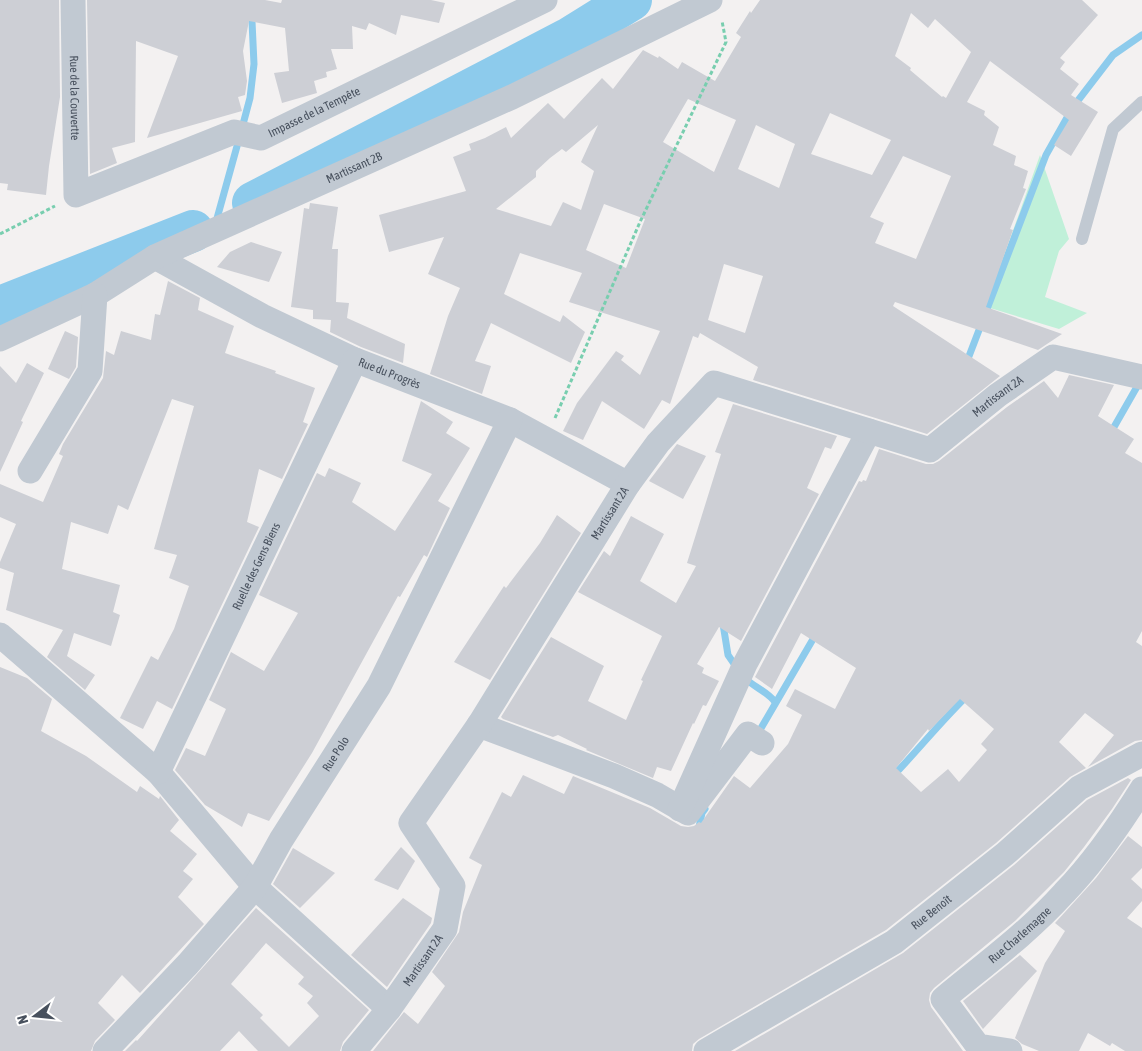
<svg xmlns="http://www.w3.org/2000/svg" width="1142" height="1051" font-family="'Asap Condensed',sans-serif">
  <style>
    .green { fill: #c0f0d9 }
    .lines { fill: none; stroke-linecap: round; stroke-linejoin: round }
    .stream { stroke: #8dcbec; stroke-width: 7 }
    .river { stroke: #8dcbec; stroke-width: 42 }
    .building { fill: #cdcfd5; fill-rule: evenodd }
    .path { stroke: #78ceaf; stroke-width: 3; stroke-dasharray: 4 2.5; stroke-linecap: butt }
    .service { stroke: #c1c9d2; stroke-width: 12 }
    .minor { stroke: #c1c9d2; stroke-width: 25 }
    .labels { text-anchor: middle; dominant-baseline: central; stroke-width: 4.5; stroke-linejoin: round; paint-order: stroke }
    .street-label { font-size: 12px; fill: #48515e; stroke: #fff }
  </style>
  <rect width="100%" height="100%" fill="#f3f1f1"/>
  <polygon class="green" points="1040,155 1069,239 1059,251 1045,297 1087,313 1059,329 990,308 985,309"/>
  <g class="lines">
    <g class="stream">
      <polyline points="242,128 250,98 254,64 251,0"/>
      <polyline points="216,222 239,139"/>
      <polyline points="966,364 1046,155 1073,107 1113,55 1142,35"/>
      <polyline points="1110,434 1138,385"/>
      <polyline points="724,622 723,624 728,655 737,668"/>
      <path d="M744,677C753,687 767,691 775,702"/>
      <polyline points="757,735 816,634"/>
      <path d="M893,776C919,749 942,720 969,694"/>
      <polyline points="698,832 702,813 705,809"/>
    </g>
    <g class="river">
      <polyline points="253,203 568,39 631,0"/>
      <polyline points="0,307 193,231"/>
    </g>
  </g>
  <g class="building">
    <polygon points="0,0 59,0 60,97 49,166 46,195 7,190 8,184 0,183"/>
    <polygon points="87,0 265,0 281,3 282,0 431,0 445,3 439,23 401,15 396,35 369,23 366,30 352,26 353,49 331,49 337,69 326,72 327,77 314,81 317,93 282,103 274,73 289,71 285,28 249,21 243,51 247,81 245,95 238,97 242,111 147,138 178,56 136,41 135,142 112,148 117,163 90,174"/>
    <path d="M760,0H1082L1098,15L1060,58L1065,62L1060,69L1079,84L1071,95L1098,112L1071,156L1054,145L1069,120L990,61L967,102L985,111L984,115L999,127L993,145L1016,156L1014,165L1028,171L1023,188L1026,189L1010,229L1013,230L986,307L1062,334L1038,350L895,302L893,306L1000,376L927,434L753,380L758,367L700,333L698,338L693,336L670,404L662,400L644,429L602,401L583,440L563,431L577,403L616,351L624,356L621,360L640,375L660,331L569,302L582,273L520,253L504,294L560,322L563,315L585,332L571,363L491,323L475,361L491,366L482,394L430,374L448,316L460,288L428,274L444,237L389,252L379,215L466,191L453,157L471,150L469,144L485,138L506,127L511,138L548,103L564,119L602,78L613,89L643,50L658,58L659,56L678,69L682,62L715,81L741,37L736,33L750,11L751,13ZM911,13L928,28L935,19L971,52L946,98L943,96L942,97L910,70L911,68L895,56ZM688,99L736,120L714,172L663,142ZM830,113L891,140L872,175L811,154ZM598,125L581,162L594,171L581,210L563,202L551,226L496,209L536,177V171L550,158L562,149L566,152ZM756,125L795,144L779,188L738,169ZM903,156L951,176L916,259L875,243L884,223L870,217ZM604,204L645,219L626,268L586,250ZM724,264L763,276L745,333L708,320Z"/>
    <polygon points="310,203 338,207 332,249 338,249 336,302 349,303 347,318 405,344 403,363 361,347 330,332 331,320 313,319 313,310 291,307 304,208 309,209"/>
    <polygon points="251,242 282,252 269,282 217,267 230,252"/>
    <polygon points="168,281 200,298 198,310 234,326 225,353 276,371 275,373 315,388 303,422 308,424 282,479 259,469 247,522 259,527 172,709 157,701 143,729 120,718 151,656 158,660 174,629 189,586 169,578 177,555 154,549 194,406 172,399 128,510 118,505 108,534 71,522 62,569 120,585 113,612 120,615 111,646 74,633 67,656 95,675 85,690 47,657 63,630 6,610 14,573 0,568 0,562 16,524 0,517 0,484 43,502 63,456 59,454 63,444 103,378 106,351 114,355 121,331 151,340 155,314 160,315"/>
    <polygon points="65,331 78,337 76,367 69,379 48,369"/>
    <polygon points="27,363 44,373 21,421 23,422 0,472 0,366 16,383"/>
    <path d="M1069,375L1114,385L1098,416L1134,439L1125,453L1142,463V631L1136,642L1142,646V740L1135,741L1088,767L1114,735L1085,713L1059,742L1086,768L1070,777L996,843L886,930L699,1039L693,1044L692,1051H373L404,1012L418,1024L445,986L432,972L459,932L463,912L482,865L469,858L502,792L511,797L523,775L564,794L573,776L650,808L681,826L688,827L694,826L699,822L701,823L734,776L750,788L788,744L802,715L786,706L795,689L835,709L856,668L801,633L772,689L755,677L859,481L862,482L863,480L866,481L879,449L926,464H933L939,461L1007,407L1044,381L1058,398ZM960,699L994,729L981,744L987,750L959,782L948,769L921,792L896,768L928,729L929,731Z"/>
    <polygon points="421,401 453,422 446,433 470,448 438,501 450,508 427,557 424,555 400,597 398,596 312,753 269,821 248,813 242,827 205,805 175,770 186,748 205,756 226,709 209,700 231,652 264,671 298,613 259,595 317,473 325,477 329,468 361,483 352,502 395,531 432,474 402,461"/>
    <polygon points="733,404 837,436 831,449 825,447 807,488 819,494 741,641 719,627 697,664 704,668 702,673 719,681 706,706 703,705 694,724 693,723 671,771 657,767 653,778 586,750 587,749 558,735 553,737 503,719 501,717 551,637 604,666 588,701 626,720 643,681 641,680 662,636 578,592 604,551 610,556 631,516 664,534 640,581 676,603 696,566 687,563 721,454 715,452"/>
    <polygon points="677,444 706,456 683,499 649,481"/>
    <polygon points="557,515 581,533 490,680 454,662 504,586 506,588 540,543"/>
    <polygon points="0,667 27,678 52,699 41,731 86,756 137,792 140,786 159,799 160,796 179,820 170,831 197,854 183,871 193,879 178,897 204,924 140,993 122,975 98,1003 115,1020 95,1041 91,1051 0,1051"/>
    <polygon points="1128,778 1131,780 1112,809 1084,847 1064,872 1015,921 934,988 930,993 929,1000 931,1007 963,1051 735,1051 903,953 1014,865 1087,800"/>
    <polygon points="1128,836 1142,847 1142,868 1131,879 1142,889 1142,901 1127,918 1142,928 1142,1051 1125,1051 1112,1043 1110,1046 1088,1033 1079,1051 1039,1051 1022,1044 1015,1038 1045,963 1065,931 1055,923 1096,878"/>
    <polygon points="401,847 415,861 398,890 374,880"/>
    <polygon points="293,848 335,873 300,908 273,884"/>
    <polygon points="403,898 432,918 431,923 387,987 351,955"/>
    <path d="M256,908L369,1010L343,1042L340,1051H258L239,1031L220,1051H125L136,1040L137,1041ZM266,943L304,977L298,984L313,996L307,1003L319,1016L289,1047L260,1018L263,1015L231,984Z"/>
    <polygon points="1020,955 1037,971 983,1029 963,1001"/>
  </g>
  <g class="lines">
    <g class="path">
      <polyline points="0,234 55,206"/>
      <polyline points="555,418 640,222 726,42 722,21"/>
    </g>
    <polyline class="service" points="1082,239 1113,129 1142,102"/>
    <g class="minor">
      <path id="s1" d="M73,0L76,195L234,132L261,138L545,0"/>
      <path id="s2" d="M155,257L262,316L355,360L510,420L628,484"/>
      <path id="s3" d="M0,339L95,295L155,257L512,97L710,0"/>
      <polyline points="30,471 90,371 95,295"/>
      <polyline points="0,635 158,772 255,887 389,1009"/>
      <polyline points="479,725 614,776 657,795 688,813 748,734 762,743"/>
      <path id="s4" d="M158,772L355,360"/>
      <polyline points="680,809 745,664 869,431"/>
      <path id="s5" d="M105,1051L188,964L255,887L281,840L379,686L510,420"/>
      <path id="s6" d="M354,1051L389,1009L445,929L453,886L411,823L479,725L628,484L658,443L714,383L930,450L998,395L1053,357L1142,377"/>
      <path id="s7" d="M706,1051L894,942L1005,854L1079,788L1142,754"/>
      <path id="s8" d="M1010,1051L978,1046L943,999C984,965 1028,933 1064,893C1094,862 1119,826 1142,789"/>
    </g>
  </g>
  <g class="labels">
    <g class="street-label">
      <text stroke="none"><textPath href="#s1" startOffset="98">Rue de la Couvertte</textPath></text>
      <text stroke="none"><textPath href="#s1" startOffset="452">Impasse de la Tempête</textPath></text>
      <text stroke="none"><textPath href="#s3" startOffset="394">Martissant 2B</textPath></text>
      <text stroke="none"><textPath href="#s2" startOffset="262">Rue du Progrès</textPath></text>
      <text stroke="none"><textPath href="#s6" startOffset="1120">Martissant 2A</textPath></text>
      <text stroke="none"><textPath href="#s6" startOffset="640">Martissant 2A</textPath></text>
      <text stroke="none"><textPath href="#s4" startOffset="228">Ruelle des Gens Biens</textPath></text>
      <text stroke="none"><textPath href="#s5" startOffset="378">Rue Polo</textPath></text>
      <text stroke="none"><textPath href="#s7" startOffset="265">Rue Benoît</textPath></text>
      <text stroke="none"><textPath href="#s8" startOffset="191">Rue Charlemagne</textPath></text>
      <text stroke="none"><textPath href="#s6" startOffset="114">Martissant 2A</textPath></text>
    </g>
  </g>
  <g transform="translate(35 1016) rotate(254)" stroke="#ffffff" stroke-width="4" paint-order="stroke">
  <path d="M0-4L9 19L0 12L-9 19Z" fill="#48515e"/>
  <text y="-8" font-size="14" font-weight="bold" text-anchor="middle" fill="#48515e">N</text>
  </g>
</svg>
